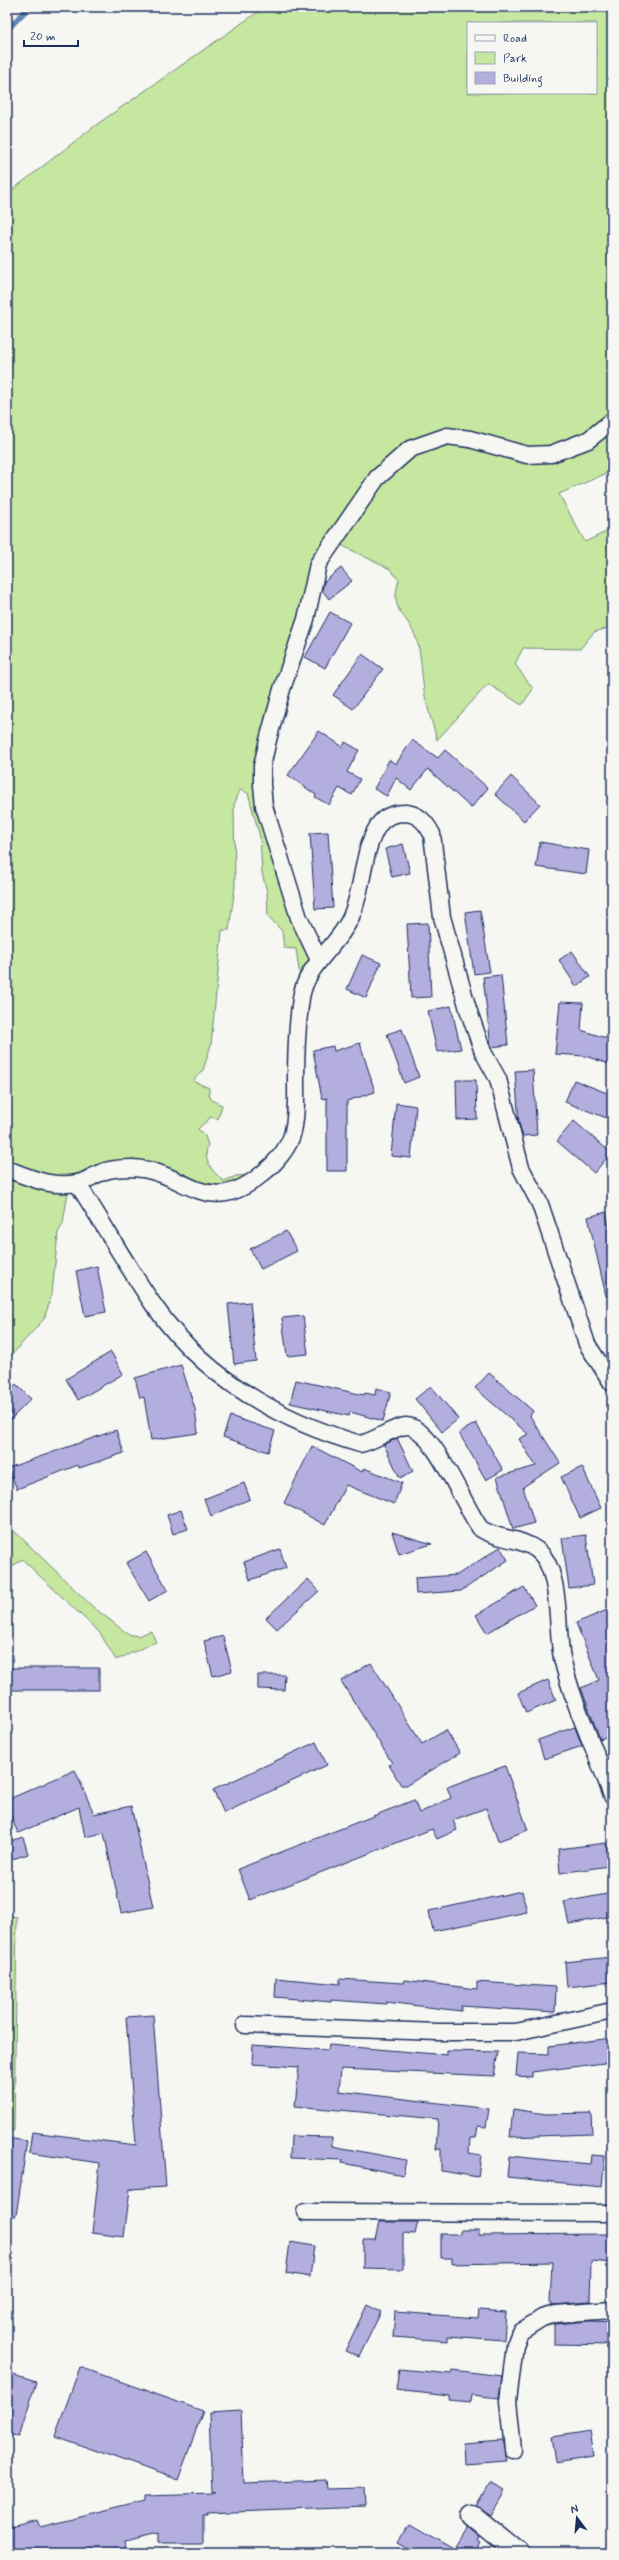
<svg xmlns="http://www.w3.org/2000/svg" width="619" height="2560" font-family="Mynerve,sans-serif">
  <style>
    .green { fill: #c6e79f; stroke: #708b7e; fill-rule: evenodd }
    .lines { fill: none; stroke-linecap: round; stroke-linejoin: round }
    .stream { stroke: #6186b3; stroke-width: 5.5 }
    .building { fill: #b4aedf; stroke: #1b2f5e }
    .street-casing { stroke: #1b2f5e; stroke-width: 19 }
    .secondary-casing { stroke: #1b2f5e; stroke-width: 25 }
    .street { stroke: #f6f6f2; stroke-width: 16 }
    .secondary { stroke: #f6f6f2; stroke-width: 22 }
  </style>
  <rect width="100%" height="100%" fill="#f6f6f2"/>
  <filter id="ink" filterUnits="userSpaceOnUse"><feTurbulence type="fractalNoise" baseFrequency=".025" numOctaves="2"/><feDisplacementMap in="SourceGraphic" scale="8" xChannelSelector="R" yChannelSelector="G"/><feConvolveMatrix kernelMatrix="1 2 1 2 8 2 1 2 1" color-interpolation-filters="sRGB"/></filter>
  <g filter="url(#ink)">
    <g class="green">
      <path d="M265,7H612V415L569,444L528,450L471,434L407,445L313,562L258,765L309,958L300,977L296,949L284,948L282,931L268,916L267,892L262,873L260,837L248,793L240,790L234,805L235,886L229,930H222L211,1045L203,1070L193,1081L209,1088C208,1099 212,1101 222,1105L218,1119L211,1117L198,1129L205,1136L208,1145C202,1159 213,1173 224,1181L236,1176L250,1175L223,1186L208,1185L167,1170L65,1180L7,1164V194L96,125ZM468,23H596V93H468Z"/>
      <path d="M612,428V471L559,494L585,542L612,529V627L594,632L580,649L523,648L515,664L533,689L522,705L488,684L437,740C432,721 425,702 423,683C421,667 421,653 416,638C406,611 389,613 399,580L390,569L341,545L360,510L381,482L412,454L447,441L527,461Z"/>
      <polygon points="7,1176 50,1191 68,1192 63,1223 58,1233 52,1294 44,1319 7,1360"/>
      <polygon points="7,1524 93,1607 128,1634 138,1636 151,1631 156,1642 116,1660 100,1633 22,1559 7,1571"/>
      <polygon points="7,1916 17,1917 14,2131 7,2130"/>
    </g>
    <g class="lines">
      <polyline class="stream" points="7,30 29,7"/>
    </g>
    <g class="building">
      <polygon points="341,568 352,581 329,599 322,590 324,582"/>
      <polygon points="330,612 350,623 325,668 305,657"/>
      <polygon points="362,654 383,669 353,709 333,695"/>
      <polygon points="319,731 343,747 345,742 359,750 347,772 360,779 352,795 339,788 329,805 315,797 316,795 288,775"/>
      <polygon points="412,740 438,758 445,750 488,788 471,808 428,769 411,790 396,778 387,796 374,789 389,760 396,764"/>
      <polygon points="511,776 540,804 524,821 495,794"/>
      <polygon points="328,832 333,908 315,909 310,833"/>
      <polygon points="540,842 589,850 586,874 536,867"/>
      <polygon points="403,844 410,873 392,877 385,849"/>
      <polygon points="480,910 490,972 474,974 465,912"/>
      <polygon points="428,923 431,997 411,998 407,924"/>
      <polygon points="572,951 590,977 576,986 559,960"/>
      <polygon points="362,955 381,963 366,998 347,989"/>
      <polygon points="501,975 508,1045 491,1047 483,977"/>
      <polygon points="560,1002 583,1003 581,1030 612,1040 612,1065 585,1056 555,1054"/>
      <polygon points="451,1006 461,1049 437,1052 428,1011"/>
      <polygon points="402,1029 419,1077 404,1083 387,1034"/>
      <polygon points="360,1043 375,1092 347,1101 347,1171 327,1171 327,1098 322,1099 313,1050 333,1046 334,1051"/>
      <polygon points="533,1070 537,1135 523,1136 519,1123 515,1071"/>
      <polygon points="456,1080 476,1080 477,1119 457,1120"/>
      <polygon points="574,1080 612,1095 612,1120 565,1102"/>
      <polygon points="396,1103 416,1106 411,1158 391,1156"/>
      <polygon points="574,1121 611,1153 594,1173 557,1141"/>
      <polygon points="606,1212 612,1240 612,1296 606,1296 588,1217"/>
      <polygon points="286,1231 297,1251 261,1269 250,1249"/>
      <polygon points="97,1266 106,1312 85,1316 76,1271"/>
      <polygon points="250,1302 256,1361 234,1364 228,1304"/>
      <polygon points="303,1316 308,1354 287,1356 282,1318"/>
      <polygon points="111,1352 123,1374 78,1400 66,1379"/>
      <polygon points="181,1365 195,1409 198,1433 151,1440 144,1397 140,1398 135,1378"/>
      <polygon points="489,1373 533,1411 530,1416 560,1463 523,1487 534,1523 513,1529 497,1477 536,1466 519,1439 528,1434 475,1388"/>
      <polygon points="296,1380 364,1395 365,1393 375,1395 376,1388 391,1392 383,1421 350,1412 349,1416 290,1403"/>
      <polygon points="16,1384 31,1399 7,1423 7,1393"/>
      <polygon points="431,1386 458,1419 442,1432 415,1399"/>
      <polygon points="230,1416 275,1431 268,1452 223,1437"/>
      <polygon points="476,1423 503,1470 486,1480 459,1433"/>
      <polygon points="116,1430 124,1453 79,1468 78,1465 17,1489 8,1468"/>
      <polygon points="397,1438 413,1471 400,1478 384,1445"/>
      <polygon points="312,1446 362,1472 364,1468 402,1483 394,1504 346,1485 325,1525 284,1503"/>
      <polygon points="582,1467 601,1508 580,1518 561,1477"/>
      <polygon points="244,1483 250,1499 211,1516 204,1499"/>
      <polygon points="181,1510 188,1529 173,1534 167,1515"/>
      <polygon points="392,1532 432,1544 399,1554"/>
      <polygon points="586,1535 593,1585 569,1588 562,1538"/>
      <polygon points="500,1547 508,1560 461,1591 416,1594 415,1578 457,1575"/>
      <polygon points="280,1549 286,1568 250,1580 244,1562"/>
      <polygon points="146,1552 168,1590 149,1601 126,1563"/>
      <polygon points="308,1579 319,1591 277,1629 266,1618"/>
      <polygon points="524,1587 535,1605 487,1633 476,1615"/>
      <polygon points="612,1608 612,1735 600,1739 581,1688 599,1680 576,1623"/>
      <polygon points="223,1636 232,1671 213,1676 204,1641"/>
      <polygon points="371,1663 422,1744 446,1730 460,1753 407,1785 401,1785 389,1765 392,1763 341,1681"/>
      <rect x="7" y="1668" width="92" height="22"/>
      <polygon points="258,1675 285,1675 284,1690 258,1689"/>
      <polygon points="548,1680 556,1700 526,1713 518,1693"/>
      <polygon points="575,1727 582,1746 544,1759 538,1740"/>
      <polygon points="316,1742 327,1765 224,1813 213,1790"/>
      <polygon points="505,1766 528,1830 498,1841 486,1808 453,1820 457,1830 437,1839 432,1829 250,1900 238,1869 414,1800 419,1813 451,1798 447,1787"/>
      <polygon points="75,1770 94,1814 131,1806 153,1907 121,1913 104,1833 85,1837 79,1807 18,1833 7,1807 7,1800"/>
      <polygon points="23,1837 28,1854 7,1861 7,1842"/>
      <polygon points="606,1843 609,1866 560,1873 558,1849"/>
      <polygon points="522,1891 527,1912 433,1931 429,1911"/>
      <polygon points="612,1893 612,1916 569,1924 564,1902"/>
      <polygon points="612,1957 612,1982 567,1987 565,1962"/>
      <polygon points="276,1978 340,1984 340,1979 403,1983 404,1980 477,1989 477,1982 556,1987 555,2012 461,2006 461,2011 386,2002 386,2004 331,2000 331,2002 275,1997"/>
      <polygon points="153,2015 166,2187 130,2189 124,2237 92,2233 100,2163 29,2153 32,2132 136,2145 126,2017"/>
      <polygon points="612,2038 612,2062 532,2072 532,2077 516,2076 518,2053 549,2054 549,2046"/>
      <polygon points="253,2045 328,2050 329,2045 447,2055 447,2051 498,2052 494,2076 341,2069 339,2091 489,2109 486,2127 478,2126 476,2138 470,2138 469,2153 481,2155 478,2177 441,2171 441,2149 436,2149 438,2119 295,2106 299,2067 252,2064"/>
      <polygon points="513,2109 546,2114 591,2113 592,2134 510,2137"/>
      <polygon points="291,2136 332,2137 332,2146 406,2160 403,2175 342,2163 343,2160 290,2158"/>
      <polygon points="7,2138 27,2141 16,2216 7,2216"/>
      <polygon points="591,2155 605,2156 602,2187 507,2177 509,2156 590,2164"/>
      <polygon points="379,2222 418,2222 415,2234 403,2233 403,2269 363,2268 363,2240 375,2240"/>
      <polygon points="460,2230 479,2230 479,2235 612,2234 612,2263 591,2261 590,2302 554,2305 550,2303 552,2262 452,2264 452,2258 441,2258 441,2234 460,2234"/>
      <polygon points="290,2242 314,2246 310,2277 286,2273"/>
      <polygon points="367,2305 381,2312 359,2357 345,2351"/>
      <polygon points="479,2310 506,2312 504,2340 448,2336 448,2341 393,2337 395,2312 478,2318"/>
      <polygon points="590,2321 612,2322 612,2345 554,2344 554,2324"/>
      <polygon points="80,2367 203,2411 178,2480 55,2436"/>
      <polygon points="399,2369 451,2374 452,2370 502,2376 499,2398 472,2395 471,2402 448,2400 449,2396 396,2390"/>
      <polygon points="7,2373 36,2382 19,2437 7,2433"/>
      <polygon points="241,2411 244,2483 326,2480 327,2489 365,2488 366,2507 207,2513 207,2515 203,2515 203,2543 160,2543 160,2532 125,2540 127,2553 7,2553 7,2528 37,2520 40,2527 145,2501 145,2496 215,2494 212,2493 209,2413"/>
      <polygon points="590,2431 594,2456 555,2462 551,2437"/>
      <polygon points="502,2440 507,2461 464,2464 463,2443"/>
      <polygon points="490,2483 505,2491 491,2515 477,2506"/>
      <polygon points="409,2523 454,2549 467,2528 478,2538 476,2541 479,2543 473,2553 418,2553 398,2542"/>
    </g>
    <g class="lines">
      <g class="street-casing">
        <g id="street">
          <polyline points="319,960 299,918 264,806 262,785 262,766 268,740 282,689 306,619 318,564 377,478 410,449 447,436 470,439 527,455 551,454 588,440 612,421"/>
          <path d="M7,1169C30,1178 52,1188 77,1183C85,1182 92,1176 100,1173C108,1169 122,1168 132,1168C186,1170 206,1221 262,1174C275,1164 290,1147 293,1131C297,1115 296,1097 296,1080C296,1053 297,1025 301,998C306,965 337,947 350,919C364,890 361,853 378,826C384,816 395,813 406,813C419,814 426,823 432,834L442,917L468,1009L483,1052L498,1079L521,1168L540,1204L587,1344L612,1383"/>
          <path d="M77,1183C104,1224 127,1267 155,1307C205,1378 278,1420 360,1444C376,1441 390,1428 406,1426C433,1425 465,1510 481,1529C498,1540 520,1537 537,1550C562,1569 556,1629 562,1658C573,1705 596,1750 612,1796"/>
          <polyline points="245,2025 438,2032 516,2032 612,2011"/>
          <polyline points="305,2212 612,2213"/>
          <polyline points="513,2450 508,2401 515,2345 520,2332 542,2318 556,2314 612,2310"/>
        </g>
      </g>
      <g class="secondary-casing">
        <polyline id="secondary" points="473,2517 517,2553"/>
      </g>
      <use href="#street" class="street"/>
      <use href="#secondary" class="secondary"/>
    </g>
  </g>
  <rect width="619" height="2560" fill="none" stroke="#f6f6f2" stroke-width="24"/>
  <rect x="12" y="12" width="595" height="2536" fill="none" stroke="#1b2f5e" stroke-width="1.5" filter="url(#ink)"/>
  <rect x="467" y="22" width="130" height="72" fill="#f6f6f2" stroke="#9ea6b7"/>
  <rect x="475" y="35" width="20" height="6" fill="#f6f6f2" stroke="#9ea6b7"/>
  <text x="503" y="42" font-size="12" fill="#1b2f5e">Road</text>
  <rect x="475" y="52" width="20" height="12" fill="#c6e79f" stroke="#9ea6b7"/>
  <text x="503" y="62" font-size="12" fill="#1b2f5e">Park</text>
  <rect x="475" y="72" width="20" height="12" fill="#b4aedf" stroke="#9ea6b7"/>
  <text x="503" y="82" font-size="12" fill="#1b2f5e">Building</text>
  <g transform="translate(577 2518) rotate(344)" stroke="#f6f6f2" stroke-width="3" paint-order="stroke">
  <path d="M0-3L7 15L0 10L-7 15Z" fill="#1b2f5e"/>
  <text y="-6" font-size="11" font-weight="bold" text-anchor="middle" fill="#1b2f5e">N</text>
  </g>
  <path d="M24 40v6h54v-6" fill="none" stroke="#1b2f5e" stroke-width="2"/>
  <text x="30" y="40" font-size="12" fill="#1b2f5e" stroke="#f6f6f2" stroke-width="3" paint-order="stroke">20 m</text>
</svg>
